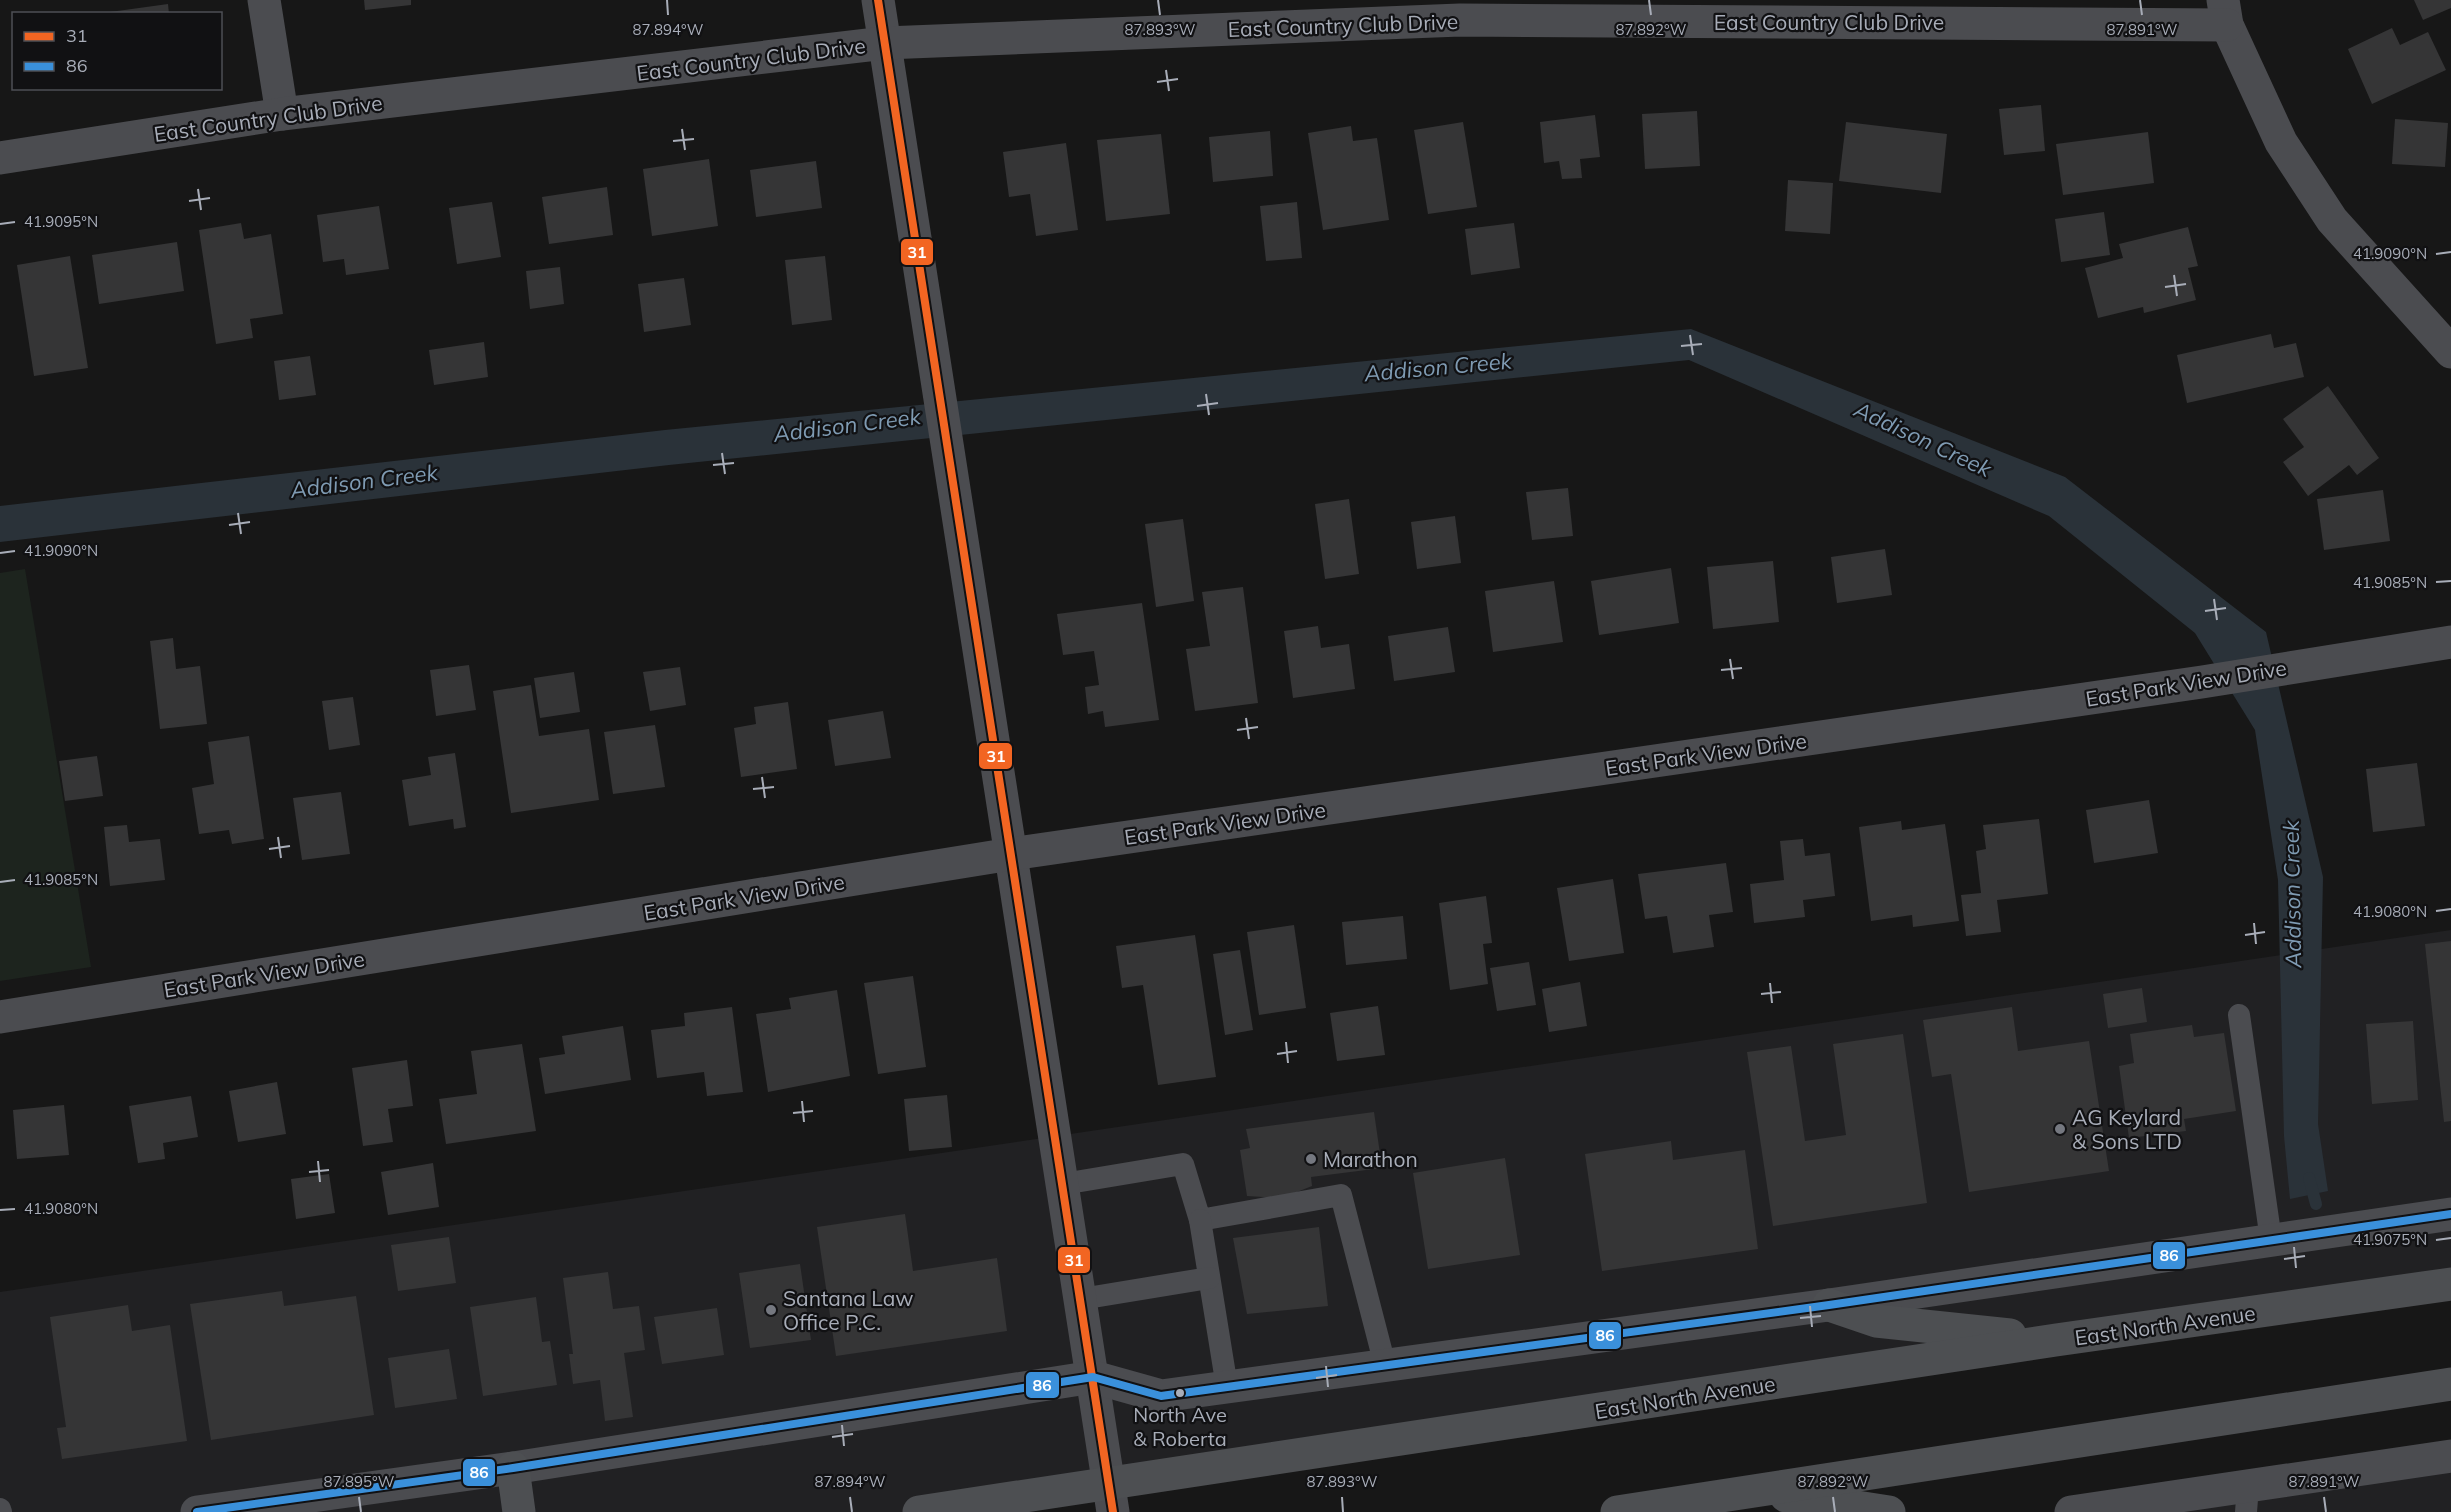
<svg xmlns="http://www.w3.org/2000/svg" width="2451" height="1512" font-family="Mulish,sans-serif">
  <style>
    .built { fill: #212123 }
    .green { fill: #1d241e }
    .water { fill: #2a3239 }
    .lines { fill: none; stroke-linecap: round; stroke-linejoin: round }
    .stream { stroke: #2a3239; stroke-width: 12 }
    .building { fill: #353536 }
    .lane { stroke: #4b4c50; stroke-width: 22 }
    .street { stroke: #4b4c50; stroke-width: 33 }
    .primary { stroke: #4d4f52; stroke-width: 33 }
    .bus-1-casing { stroke: #111113; stroke-width: 12 }
    .bus-2-casing { stroke: #111113; stroke-width: 12 }
    .bus-1 { stroke: #f26522; stroke-width: 8 }
    .bus-2 { stroke: #3a90db; stroke-width: 8 }
    .ticks { fill: none; stroke: #a8adb8; stroke-width: 2 }
    .poi-dot { fill: #757880; stroke: #111113; stroke-width: 2 }
    .bus-dot { fill: #a8adb8; stroke: #111113; stroke-width: 2 }
    .labels { text-anchor: middle; dominant-baseline: central; stroke-width: 4.5; stroke-linejoin: round; paint-order: stroke }
    .bus-label { font-size: 20px; fill: #a8adb8; stroke: #111113 }
    .street-label { font-size: 21px; fill: #a8adb8; stroke: #111113 }
    .poi-label { font-size: 21px; fill: #a8adb8; stroke: #111113; text-anchor: start }
    .water-label { font-size: 22px; font-style: italic; fill: #7f9bb3; stroke: #111113 }
    .ticks-label { font-size: 15px; text-anchor: middle; fill: #a8adb8; stroke: #111113; stroke-width: 4.5; stroke-linejoin: round; paint-order: stroke }
    .line-badge { stroke: #111113; stroke-width: 2 }
    .badge-label { font-size: 16px; text-anchor: middle; font-weight: bold; fill: #fff }
  </style>
  <rect width="100%" height="100%" fill="#171717"/>
  <g class="built">
    <polygon points="2451,930 2451,1282 919,1512 0,1512 0,1292"/>
    <polygon points="2451,1456 2451,1512 2071,1512"/>
  </g>
  <polygon class="green" points="25,569 91,967 0,981 0,573"/>
  <polygon class="water" points="1691,329 2065,477 2266,632 2323,877 2318,1124 2328,1191 2290,1199 2284,1136 2278,880 2255,730 2195,633 2049,516 1689,360 669,465 0,542 0,506 665,430"/>
  <g class="lines">
    <polyline class="stream" points="2309,1178 2316,1204"/>
  </g>
  <g class="building">
    <polygon points="364,0 411,0 411,5 365,10"/>
    <polygon points="2414,0 2451,0 2451,8 2423,20"/>
    <polygon points="168,4 169,14 110,14 110,12"/>
    <polygon points="2392,28 2400,45 2428,32 2446,70 2372,104 2348,49"/>
    <polygon points="2041,105 2045,151 2004,155 1999,109"/>
    <polygon points="1697,111 1700,166 1645,169 1642,114"/>
    <polygon points="1595,115 1600,157 1580,159 1582,178 1562,179 1559,161 1544,163 1540,122"/>
    <polygon points="2395,119 2448,123 2445,167 2392,164"/>
    <polygon points="1463,122 1477,207 1428,214 1414,130"/>
    <polygon points="1846,122 1947,134 1941,193 1839,181"/>
    <polygon points="1351,126 1353,141 1377,138 1389,220 1323,230 1308,133"/>
    <polygon points="1270,131 1273,176 1213,182 1209,137"/>
    <polygon points="2148,132 2154,183 2063,195 2056,144"/>
    <polygon points="1161,134 1170,214 1106,221 1097,140"/>
    <polygon points="1066,143 1078,230 1036,236 1030,194 1009,197 1003,152"/>
    <polygon points="709,159 718,226 652,236 643,169"/>
    <polygon points="816,161 822,208 756,217 750,170"/>
    <polygon points="1788,180 1833,183 1830,234 1785,231"/>
    <polygon points="607,187 613,235 549,244 542,197"/>
    <polygon points="492,202 501,257 457,264 449,208"/>
    <polygon points="1297,202 1302,258 1266,261 1260,206"/>
    <polygon points="379,206 389,269 346,275 344,259 323,262 317,215"/>
    <polygon points="2104,212 2110,255 2061,262 2055,219"/>
    <polygon points="241,223 244,239 271,234 283,314 250,319 253,338 216,344 199,230"/>
    <polygon points="1514,223 1520,268 1471,275 1465,229"/>
    <polygon points="2188,227 2198,266 2188,268 2196,300 2144,313 2143,307 2098,318 2085,268 2123,258 2119,244"/>
    <polygon points="177,242 184,291 99,304 92,255"/>
    <polygon points="70,256 88,368 34,376 17,265"/>
    <polygon points="825,256 832,320 792,325 785,260"/>
    <polygon points="560,267 564,304 530,309 526,271"/>
    <polygon points="684,278 691,325 644,332 638,284"/>
    <polygon points="2271,334 2274,348 2296,343 2304,377 2187,403 2177,355"/>
    <polygon points="484,342 488,377 434,385 429,350"/>
    <polygon points="310,356 316,395 279,400 274,361"/>
    <polygon points="2328,386 2379,458 2357,475 2349,465 2308,496 2283,462 2304,447 2283,419"/>
    <polygon points="1568,488 1573,536 1532,540 1526,492"/>
    <polygon points="2383,490 2390,541 2324,550 2317,499"/>
    <polygon points="1349,499 1359,574 1325,579 1315,504"/>
    <polygon points="1455,516 1461,563 1417,569 1411,522"/>
    <polygon points="1183,519 1194,601 1156,607 1145,524"/>
    <polygon points="1885,549 1892,595 1837,603 1831,557"/>
    <polygon points="1773,561 1779,622 1713,629 1707,567"/>
    <polygon points="1671,568 1679,623 1599,635 1591,581"/>
    <polygon points="1554,581 1563,642 1493,652 1485,591"/>
    <polygon points="1243,587 1258,703 1195,711 1186,649 1210,646 1202,592"/>
    <polygon points="1142,603 1159,720 1105,727 1103,711 1088,714 1085,687 1099,685 1094,651 1063,655 1057,614"/>
    <polygon points="1318,626 1321,648 1349,644 1355,689 1293,698 1284,631"/>
    <polygon points="1448,627 1455,672 1394,681 1388,636"/>
    <polygon points="173,638 176,669 200,666 207,724 160,729 150,641"/>
    <polygon points="469,665 476,710 436,716 430,670"/>
    <polygon points="680,667 686,705 650,711 643,672"/>
    <polygon points="574,672 580,712 540,718 534,678"/>
    <polygon points="531,685 539,736 589,729 599,800 511,813 493,691"/>
    <polygon points="353,697 360,745 329,750 322,701"/>
    <polygon points="788,702 797,769 741,777 734,728 756,724 754,707"/>
    <polygon points="883,711 891,758 835,766 828,720"/>
    <polygon points="655,725 665,787 613,794 604,732"/>
    <polygon points="249,736 264,839 232,844 229,830 199,834 192,788 214,784 208,742"/>
    <polygon points="455,753 466,827 454,829 453,819 409,826 402,780 431,775 428,757"/>
    <polygon points="97,756 103,796 65,801 59,761"/>
    <polygon points="2417,763 2425,826 2373,832 2366,769"/>
    <polygon points="341,792 350,854 302,860 293,798"/>
    <polygon points="2149,800 2158,853 2094,863 2086,810"/>
    <polygon points="2039,819 2048,894 1997,900 2001,932 1966,936 1961,895 1981,893 1976,851 1986,849 1983,825"/>
    <polygon points="1901,821 1902,830 1945,824 1959,921 1913,927 1912,915 1871,921 1859,827"/>
    <polygon points="127,825 129,842 160,839 165,880 110,886 104,827"/>
    <polygon points="1803,839 1805,856 1830,853 1835,896 1803,900 1805,917 1754,923 1750,884 1784,880 1780,841"/>
    <polygon points="1726,863 1733,912 1709,915 1714,947 1673,953 1667,916 1645,919 1638,874"/>
    <polygon points="1613,879 1624,953 1569,961 1557,888"/>
    <polygon points="1486,896 1492,943 1483,944 1488,984 1450,990 1439,903"/>
    <polygon points="1403,916 1407,959 1346,965 1342,922"/>
    <polygon points="1294,925 1306,1008 1259,1015 1247,932"/>
    <polygon points="1195,935 1216,1077 1158,1085 1143,985 1122,988 1116,946"/>
    <polygon points="2451,941 2451,1121 2444,1122 2425,944"/>
    <polygon points="1240,950 1253,1030 1225,1035 1213,954"/>
    <polygon points="1529,962 1536,1005 1497,1011 1490,968"/>
    <polygon points="913,976 926,1067 878,1074 864,983"/>
    <polygon points="1580,982 1587,1026 1549,1032 1542,989"/>
    <polygon points="2142,988 2147,1022 2108,1028 2103,994"/>
    <polygon points="837,990 850,1076 768,1092 756,1014 791,1009 789,998"/>
    <polygon points="1378,1006 1385,1055 1337,1061 1330,1013"/>
    <polygon points="732,1007 743,1092 707,1096 704,1072 657,1078 651,1030 685,1026 684,1013"/>
    <polygon points="2012,1007 2018,1051 2089,1041 2109,1171 1969,1192 1951,1074 1932,1077 1923,1020"/>
    <polygon points="2413,1021 2418,1100 2372,1104 2366,1024"/>
    <polygon points="2192,1025 2194,1037 2224,1033 2236,1111 2184,1119 2186,1131 2129,1138 2119,1066 2134,1063 2130,1034"/>
    <polygon points="623,1026 631,1080 545,1094 539,1058 565,1054 562,1036"/>
    <polygon points="1903,1034 1927,1203 1773,1226 1747,1052 1791,1046 1805,1141 1846,1135 1833,1044"/>
    <polygon points="522,1044 536,1131 446,1144 439,1099 477,1094 471,1051"/>
    <polygon points="407,1060 413,1106 388,1109 393,1142 363,1146 352,1068"/>
    <polygon points="277,1082 286,1134 238,1142 229,1091"/>
    <polygon points="947,1095 952,1147 909,1151 904,1099"/>
    <polygon points="191,1096 198,1137 163,1143 165,1159 138,1163 129,1106"/>
    <polygon points="64,1105 69,1155 17,1159 13,1110"/>
    <polygon points="1374,1112 1382,1168 1311,1177 1312,1186 1282,1198 1247,1196 1240,1150 1250,1148 1246,1129"/>
    <polygon points="1671,1141 1673,1160 1745,1150 1758,1249 1602,1271 1585,1154"/>
    <polygon points="1505,1158 1520,1255 1428,1269 1413,1173"/>
    <polygon points="433,1163 439,1207 388,1215 381,1172"/>
    <polygon points="329,1174 335,1213 296,1219 291,1179"/>
    <polygon points="905,1214 913,1271 997,1258 1007,1331 836,1356 817,1227"/>
    <polygon points="1319,1227 1328,1306 1247,1314 1233,1238"/>
    <polygon points="449,1237 456,1283 398,1291 391,1245"/>
    <polygon points="800,1264 811,1340 750,1348 739,1273"/>
    <polygon points="608,1272 613,1309 639,1306 645,1350 624,1353 633,1417 605,1421 600,1380 573,1384 569,1354 573,1354 563,1278"/>
    <polygon points="282,1291 284,1306 356,1296 374,1415 211,1440 190,1304"/>
    <polygon points="536,1297 542,1342 550,1341 557,1385 483,1396 470,1307"/>
    <polygon points="128,1305 132,1331 170,1325 187,1441 62,1459 57,1428 66,1427 50,1317"/>
    <polygon points="717,1308 724,1355 662,1364 654,1317"/>
    <polygon points="449,1349 457,1399 395,1408 388,1358"/>
  </g>
  <g class="lines">
    <g class="lane">
      <polyline points="2239,1015 2271,1240"/>
      <polyline points="1063,1184 1183,1164 1200,1220 1341,1195 1385,1365"/>
      <polyline points="1200,1220 1227,1387"/>
      <polyline points="1081,1299 1209,1278"/>
      <polyline points="0,1509 1,1512"/>
      <polyline points="2246,1512 2248,1486"/>
    </g>
    <g class="street">
      <polyline points="264,0 282,114"/>
      <polyline points="878,0 1113,1512"/>
      <polyline points="2223,0 2227,25 2281,142 2332,220 2451,352"/>
      <polyline points="0,158 282,114 885,43 1460,20 2227,25"/>
      <polyline points="0,1017 1011,854 2202,682 2451,642"/>
      <polyline points="197,1512 513,1468 1093,1377 1161,1396 1829,1305 2451,1214"/>
      <polyline points="2071,1512 2451,1456"/>
    </g>
    <g class="primary">
      <polyline points="1829,1305 1876,1321 2010,1335"/>
      <polyline points="513,1468 519,1512"/>
      <polyline points="1786,1496 1889,1512"/>
      <polyline points="919,1512 2056,1340 2451,1284"/>
      <polyline points="1617,1512 2451,1384"/>
    </g>
    <g class="bus-1-casing">
      <polyline id="bus-1" points="878,0 1113,1512"/>
    </g>
    <g class="bus-2-casing">
      <polyline id="bus-2" points="197,1512 513,1468 1093,1377 1161,1396 1829,1305 2451,1214"/>
    </g>
    <use href="#bus-1" class="bus-1"/>
    <use href="#bus-2" class="bus-2"/>
  </g>
  <path class="ticks" d="M667,0L668,15M1158,0L1160,15M1649,0L1651,15M2140,0L2142,15M1166,70L1169,91M1157,82L1178,79M682,129L685,150M673,141L694,139M198,189L201,210M189,201L210,198M0,224L15,222M2436,254L2451,252M2174,275L2177,296M2165,287L2186,284M1690,335L1693,355M1681,346L1702,344M1206,394L1209,415M1197,406L1218,403M722,453L725,474M713,465L734,463M238,513L241,534M229,525L250,522M0,553L15,551M2436,582L2451,581M2214,599L2217,620M2205,611L2226,608M1730,659L1733,679M1721,670L1742,668M1246,718L1249,739M1237,730L1258,727M762,777L765,798M753,789L774,787M278,837L281,858M269,849L290,846M0,882L15,880M2436,911L2451,909M2254,923L2256,944M2245,935L2265,932M1770,983L1772,1003M1761,994L1781,992M1286,1042L1288,1063M1277,1054L1297,1051M802,1101L804,1122M793,1113L813,1111M318,1161L320,1182M309,1172L329,1170M0,1210L15,1209M2436,1240L2451,1238M2294,1247L2296,1268M2284,1259L2305,1256M1810,1306L1812,1327M1800,1318L1821,1316M1326,1366L1328,1387M1316,1378L1337,1375M842,1425L844,1446M832,1437L853,1434M359,1497L361,1512M850,1497L852,1512M1342,1497L1343,1512M1833,1497L1835,1512M2324,1497L2326,1512"/>
  <g class="poi-dot">
    <circle cx="2060" cy="1129" r="6"/>
    <circle cx="1311" cy="1159" r="6"/>
    <circle cx="771" cy="1310" r="6"/>
  </g>
  <circle class="bus-dot" cx="1180" cy="1393" r="5"/>
  <g class="labels">
    <g class="bus-label">
      <text x="1180" y="1414">North Ave<tspan x="1180" dy="24">&amp; Roberta</tspan></text>
    </g>
    <g class="street-label">
      <text x="1829" y="22">East Country Club Drive</text>
      <text transform="translate(1343 25) rotate(-2)">East Country Club Drive</text>
      <text transform="translate(751 59) rotate(-7)">East Country Club Drive</text>
      <text transform="translate(268 118) rotate(-8)">East Country Club Drive</text>
      <text transform="translate(2186 683) rotate(-9)">East Park View Drive</text>
      <text transform="translate(1706 754) rotate(-8)">East Park View Drive</text>
      <text transform="translate(1225 823) rotate(-8)">East Park View Drive</text>
      <text transform="translate(744 897) rotate(-9)">East Park View Drive</text>
      <text transform="translate(264 974) rotate(-9)">East Park View Drive</text>
      <text transform="translate(2165 1325) rotate(-8)">East North Avenue</text>
      <text transform="translate(1685 1397) rotate(-9)">East North Avenue</text>
    </g>
    <g class="poi-label">
      <text x="2072" y="1117">AG Keylard<tspan x="2072" dy="24">&amp; Sons LTD</tspan></text>
      <text x="1323" y="1159">Marathon</text>
      <text x="783" y="1298">Santana Law<tspan x="783" dy="24">Office P.C.</tspan></text>
    </g>
    <g class="water-label">
      <text transform="translate(1438 367) rotate(-5)">Addison Creek</text>
      <text transform="translate(847 425) rotate(-7)">Addison Creek</text>
      <text transform="translate(1923 439) rotate(25)">Addison Creek</text>
      <text transform="translate(364 481) rotate(-7)">Addison Creek</text>
      <text transform="translate(2292 894) rotate(-91)">Addison Creek</text>
    </g>
  </g>
  <g class="ticks-label">
    <text x="668" y="35">87.894°W</text>
    <text x="1160" y="35">87.893°W</text>
    <text x="1651" y="35">87.892°W</text>
    <text x="2142" y="35">87.891°W</text>
    <text x="61" y="227">41.9095°N</text>
    <text x="2390" y="259">41.9090°N</text>
    <text x="61" y="556">41.9090°N</text>
    <text x="2390" y="588">41.9085°N</text>
    <text x="61" y="885">41.9085°N</text>
    <text x="2390" y="917">41.9080°N</text>
    <text x="61" y="1214">41.9080°N</text>
    <text x="2390" y="1245">41.9075°N</text>
    <text x="359" y="1487">87.895°W</text>
    <text x="850" y="1487">87.894°W</text>
    <text x="1342" y="1487">87.893°W</text>
    <text x="1833" y="1487">87.892°W</text>
    <text x="2324" y="1487">87.891°W</text>
  </g>
  <g class="line-badge">
    <rect x="900" y="238" width="34" height="28" rx="6" fill="#f26522"/>
    <rect x="978" y="742" width="35" height="28" rx="6" fill="#f26522"/>
    <rect x="2152" y="1241" width="34" height="29" rx="6" fill="#3a90db"/>
    <rect x="1057" y="1246" width="34" height="28" rx="6" fill="#f26522"/>
    <rect x="1588" y="1321" width="34" height="29" rx="6" fill="#3a90db"/>
    <rect x="1025" y="1371" width="35" height="28" rx="6" fill="#3a90db"/>
    <rect x="462" y="1458" width="34" height="29" rx="6" fill="#3a90db"/>
  </g>
  <g class="badge-label">
    <text x="917" y="258">31</text>
    <text x="996" y="762">31</text>
    <text x="2169" y="1261">86</text>
    <text x="1074" y="1266">31</text>
    <text x="1605" y="1341">86</text>
    <text x="1042" y="1391">86</text>
    <text x="479" y="1478">86</text>
  </g>
  <rect x="12" y="12" width="210" height="78" fill="#111113" stroke="#4d4f55" stroke-width="1.5"/>
  <rect x="24" y="32" width="30" height="9" fill="#f26522" stroke="#4d4f55" stroke-width="1.5"/>
  <text x="66" y="42" font-size="18" fill="#a8adb8">31</text>
  <rect x="24" y="62" width="30" height="9" fill="#3a90db" stroke="#4d4f55" stroke-width="1.5"/>
  <text x="66" y="72" font-size="18" fill="#a8adb8">86</text>
</svg>
